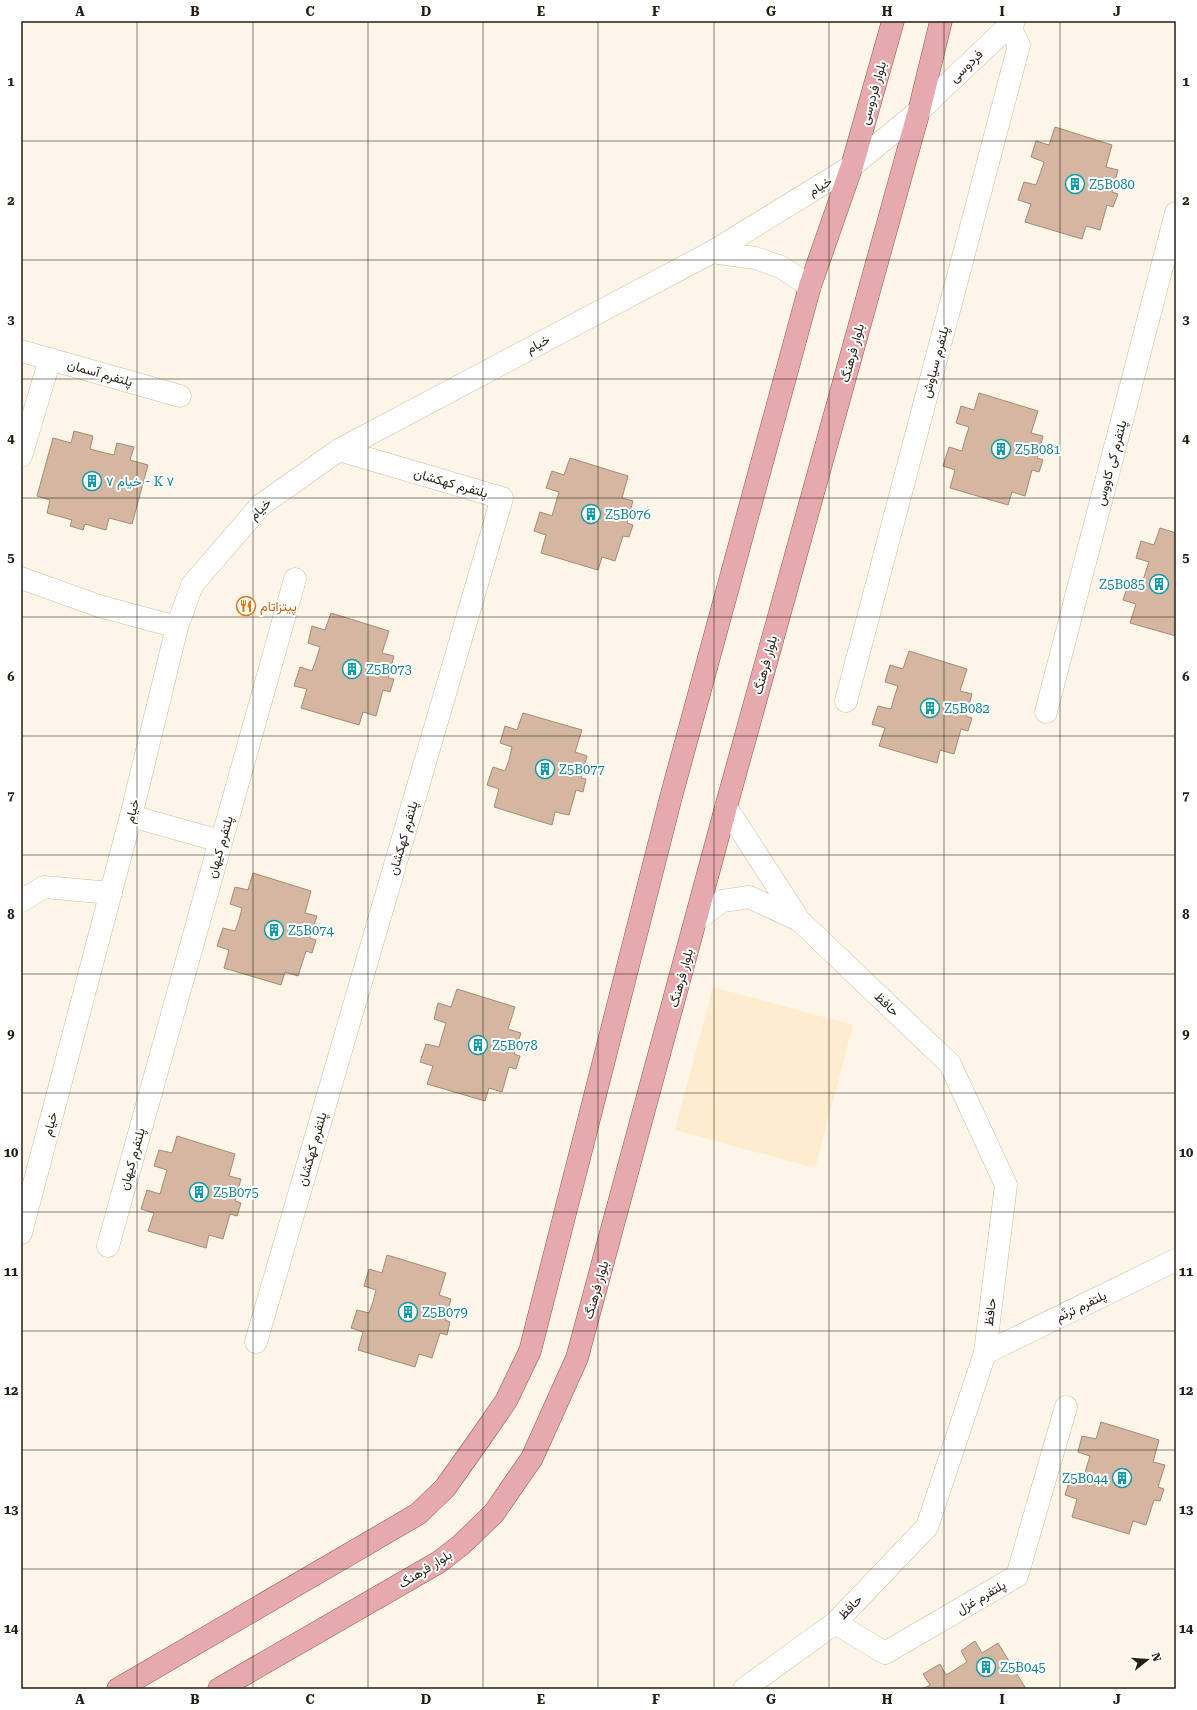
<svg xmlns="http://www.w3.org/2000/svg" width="1197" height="1710" font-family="'Roboto Serif',Vazirmatn,serif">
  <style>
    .built { fill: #ffecce }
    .building { fill: #d5b7a1; stroke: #a58974 }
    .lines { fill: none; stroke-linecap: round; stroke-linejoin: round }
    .minor-casing { stroke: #cfbd9f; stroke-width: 23 }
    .major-casing { stroke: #975353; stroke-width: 23 }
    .minor { stroke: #fff; stroke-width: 22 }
    .major { stroke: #e6a9ad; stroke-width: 22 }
    .grid { fill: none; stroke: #251e12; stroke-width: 1; stroke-opacity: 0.55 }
    .labels { text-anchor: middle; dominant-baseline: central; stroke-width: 4; stroke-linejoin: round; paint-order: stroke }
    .street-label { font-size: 13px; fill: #251e12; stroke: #fff }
    .culture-label { font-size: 13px; fill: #0d838f; stroke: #fff; text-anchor: start }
    .food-label { font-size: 13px; fill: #c56008; stroke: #fff; text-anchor: start }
    .neatline { fill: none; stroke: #251e12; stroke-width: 1.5 }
    .grid-label { font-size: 13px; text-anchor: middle; font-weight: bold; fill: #251e12 }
  </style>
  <rect width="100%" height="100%" fill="#fcf5e8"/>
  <polygon class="built" points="713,987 853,1025 815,1168 675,1130"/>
  <g class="building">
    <polygon points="1055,127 1112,145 1106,167 1118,170 1112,192 1118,194 1113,207 1107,205 1100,230 1086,226 1082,239 1025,222 1031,204 1018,200 1024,182 1036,185 1040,174 1044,162 1031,157 1036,141 1049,145"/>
    <polygon points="979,393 1038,411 1031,433 1043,436 1037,458 1043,460 1039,472 1032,470 1025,496 1012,492 1008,505 950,488 955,470 943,466 949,447 962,451 965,440 969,427 956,423 961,406 974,410"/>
    <polygon points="74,431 93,436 90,449 101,452 114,455 117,443 134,447 130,460 148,465 132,524 109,518 106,530 85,524 83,530 70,526 72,520 47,513 50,500 37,496 53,438 71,443"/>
    <polygon points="570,458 628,476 622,498 633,501 627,523 633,525 629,537 623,536 615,561 602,557 598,570 541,553 546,535 534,531 540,512 552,516 559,492 546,488 552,471 564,475"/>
    <polygon points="1160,528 1176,533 1176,636 1130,623 1136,604 1123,600 1129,582 1141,586 1149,562 1136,558 1141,541 1154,545"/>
    <polygon points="331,613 389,631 382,653 394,656 388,678 394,679 390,692 383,690 376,716 363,712 359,725 301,708 307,689 294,686 300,667 312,671 316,660 320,647 308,643 312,626 325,630"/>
    <polygon points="909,651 967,669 960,691 972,694 966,716 972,718 968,731 961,729 954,754 940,750 937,763 879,746 885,728 872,724 878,706 891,709 894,698 898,686 885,682 890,665 903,669"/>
    <polygon points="523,713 582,730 575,752 587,756 581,778 586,779 583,792 576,790 569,815 555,812 552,825 494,807 499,789 487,785 493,767 505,771 509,760 512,747 500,743 505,726 517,730"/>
    <polygon points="253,873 311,891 305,913 317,916 310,938 316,940 312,953 306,951 298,976 285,972 281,985 224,968 229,950 217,946 223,928 235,931 239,920 242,908 230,904 235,887 248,890"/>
    <polygon points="457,989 515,1007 508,1029 521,1033 514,1054 520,1056 516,1069 509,1067 502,1092 489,1088 485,1101 427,1084 433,1066 420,1062 426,1044 439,1047 442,1036 446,1023 434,1019 438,1003 451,1007"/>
    <polygon points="177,1136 235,1154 229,1176 241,1179 235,1201 241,1203 237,1216 230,1214 223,1239 209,1235 206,1248 148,1231 154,1213 141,1209 147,1190 160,1194 167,1170 154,1166 159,1150 172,1153"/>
    <polygon points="387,1255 446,1273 439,1295 451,1299 445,1320 450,1322 447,1335 440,1333 432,1358 419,1354 415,1367 358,1350 363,1332 351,1328 357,1310 369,1313 373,1302 376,1290 364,1286 369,1269 382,1273"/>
    <polygon points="1101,1422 1159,1440 1153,1462 1165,1465 1158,1487 1164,1489 1160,1501 1154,1500 1146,1525 1133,1521 1129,1534 1072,1517 1077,1499 1065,1495 1071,1476 1083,1480 1086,1469 1090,1456 1078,1452 1082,1436 1096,1439"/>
    <polygon points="975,1641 982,1653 998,1643 1026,1689 923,1689 930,1685 923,1674 940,1664 946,1675 956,1669 967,1662 961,1651"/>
  </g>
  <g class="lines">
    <g class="minor-casing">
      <g id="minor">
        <polyline points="712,252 755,258 781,267 810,286"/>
        <polyline points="21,351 180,396"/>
        <polyline points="21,456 50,359"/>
        <polyline points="21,578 99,606 177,627"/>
        <polyline points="846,701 1019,45 1009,25"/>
        <polyline points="1046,712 1176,213"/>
        <polyline points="131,816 220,841 108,1246 295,579"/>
        <polyline points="21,901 44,887 111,893"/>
        <polyline points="696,920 722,901 749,897 799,920 726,807"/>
        <polyline points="21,1233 131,816 177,627 192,585 261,505 339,450 712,252 852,166 919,111 1014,21"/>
        <polyline points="256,1342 502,498 339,450"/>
        <polyline points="985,1353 1176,1260"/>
        <polyline points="835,1623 885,1653 1017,1576 1066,1407"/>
        <polyline points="744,1689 835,1623 927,1527 985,1353 1006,1185 950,1064 799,920"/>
      </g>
    </g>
    <g class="major-casing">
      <g id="major">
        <polyline points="118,1689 418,1514 445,1488 477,1443 506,1401 530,1351 671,797 810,286 852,166 893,21"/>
        <polyline points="219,1689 439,1562 461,1545 494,1513 532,1458 577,1358 726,807 919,111 941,21"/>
      </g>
    </g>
    <use href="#minor" class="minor"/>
    <use href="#major" class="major"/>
  </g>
  <path class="grid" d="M137,21V1689M253,21V1689M368,21V1689M483,21V1689M598,21V1689M714,21V1689M829,21V1689M944,21V1689M1060,21V1689M21,141H1176M21,260H1176M21,379H1176M21,498H1176M21,617H1176M21,736H1176M21,855H1176M21,974H1176M21,1093H1176M21,1212H1176M21,1331H1176M21,1450H1176M21,1569H1176"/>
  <defs>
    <g id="building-ring" transform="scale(1)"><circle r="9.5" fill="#fff" stroke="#0f9aa8" stroke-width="1.5"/><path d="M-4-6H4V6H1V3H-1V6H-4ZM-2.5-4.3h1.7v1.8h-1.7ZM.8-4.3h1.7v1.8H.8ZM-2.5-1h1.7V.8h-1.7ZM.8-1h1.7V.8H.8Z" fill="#0f9aa8"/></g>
    <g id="restaurant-ring" transform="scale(1)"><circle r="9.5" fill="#fff" stroke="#e8710a" stroke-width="1.5"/><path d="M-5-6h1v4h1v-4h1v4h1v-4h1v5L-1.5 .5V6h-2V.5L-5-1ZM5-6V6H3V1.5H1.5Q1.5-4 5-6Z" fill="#e8710a"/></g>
  </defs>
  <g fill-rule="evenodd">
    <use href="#building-ring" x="1075" y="184"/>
    <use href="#building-ring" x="1001" y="449"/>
    <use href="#building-ring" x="92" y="481"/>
    <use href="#building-ring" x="591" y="514"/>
    <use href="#building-ring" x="1159" y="584"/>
    <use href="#restaurant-ring" x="246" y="606"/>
    <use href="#building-ring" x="352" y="669"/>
    <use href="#building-ring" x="930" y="708"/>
    <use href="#building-ring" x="545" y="769"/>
    <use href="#building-ring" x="274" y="930"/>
    <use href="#building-ring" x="478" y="1045"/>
    <use href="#building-ring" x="199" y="1192"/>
    <use href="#building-ring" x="408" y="1312"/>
    <use href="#building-ring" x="1122" y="1478"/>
    <use href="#building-ring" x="986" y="1667"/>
  </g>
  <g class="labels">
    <g class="street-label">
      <text transform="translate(966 66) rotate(-44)">فردوسی</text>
      <text transform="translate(873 93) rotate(-74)">بلوار فردوسی</text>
      <text transform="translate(820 186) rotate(-31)">خیام</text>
      <text transform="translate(538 344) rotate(-28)">خیام</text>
      <text transform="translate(852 353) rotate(-75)">بلوار فرهنگ</text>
      <text transform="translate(935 362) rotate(-75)">پلتفرم سیاوش</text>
      <text transform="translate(100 373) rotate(16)">پلتفرم آسمان</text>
      <text transform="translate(1111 463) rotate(-75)">پلتفرم کی کاووس</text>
      <text transform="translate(451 483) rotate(16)">پلتفرم کهکشان</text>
      <text transform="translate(260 509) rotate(-44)">خیام</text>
      <text transform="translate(765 665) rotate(-75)">بلوار فرهنگ</text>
      <text transform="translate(132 811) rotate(-76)">خیام</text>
      <text transform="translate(403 838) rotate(-74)">پلتفرم کهکشان</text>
      <text transform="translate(220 847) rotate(-74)">پلتفرم کیهان</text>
      <text transform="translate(681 978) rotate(-75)">بلوار فرهنگ</text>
      <text transform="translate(887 1004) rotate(44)">حافظ</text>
      <text transform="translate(50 1124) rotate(-75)">خیام</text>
      <text transform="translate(312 1149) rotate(-74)">پلتفرم کهکشان</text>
      <text transform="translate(132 1159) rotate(-74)">پلتفرم کیهان</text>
      <text transform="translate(596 1290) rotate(-74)">بلوار فرهنگ</text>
      <text transform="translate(1081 1306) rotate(-26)">پلتفرم ترنّم</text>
      <text transform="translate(990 1312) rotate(-83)">حافظ</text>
      <text transform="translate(425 1569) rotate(-32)">بلوار فرهنگ</text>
      <text transform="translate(981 1597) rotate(-30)">پلتفرم غزل</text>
      <text transform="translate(850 1607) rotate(-46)">حافظ</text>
    </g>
    <g class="culture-label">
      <text x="1089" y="184">Z5B080</text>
      <text x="1015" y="449">Z5B081</text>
      <text x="106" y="481">خیام ۷ - K ۷</text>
      <text x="605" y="514">Z5B076</text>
      <text x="1145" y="584" text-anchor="end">Z5B085</text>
      <text x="366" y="669">Z5B073</text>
      <text x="944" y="708">Z5B082</text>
      <text x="559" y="769">Z5B077</text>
      <text x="288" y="930">Z5B074</text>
      <text x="492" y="1045">Z5B078</text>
      <text x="213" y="1192">Z5B075</text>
      <text x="422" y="1312">Z5B079</text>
      <text x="1108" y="1478" text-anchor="end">Z5B044</text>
      <text x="1000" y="1667">Z5B045</text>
    </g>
    <g class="food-label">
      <text x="260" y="606">پیتزاتام</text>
    </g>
  </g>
  <rect width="1197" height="1710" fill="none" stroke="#ffffff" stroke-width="44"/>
  <g transform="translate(1147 1660) rotate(73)" stroke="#ffffff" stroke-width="3" paint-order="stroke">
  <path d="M0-3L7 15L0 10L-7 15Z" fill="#251e12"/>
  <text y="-6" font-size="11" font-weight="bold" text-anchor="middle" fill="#251e12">N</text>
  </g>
  <rect x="22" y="22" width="1153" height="1666" class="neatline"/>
  <g class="grid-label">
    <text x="80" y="16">A</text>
    <text x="195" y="16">B</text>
    <text x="310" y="16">C</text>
    <text x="426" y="16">D</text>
    <text x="541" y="16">E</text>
    <text x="656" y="16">F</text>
    <text x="771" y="16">G</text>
    <text x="887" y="16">H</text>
    <text x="1002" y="16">I</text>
    <text x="1117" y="16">J</text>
    <text x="11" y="86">1</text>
    <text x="1186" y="86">1</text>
    <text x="11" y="205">2</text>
    <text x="1186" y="205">2</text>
    <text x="11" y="324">3</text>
    <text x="1186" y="324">3</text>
    <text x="11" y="443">4</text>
    <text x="1186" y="443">4</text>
    <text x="11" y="562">5</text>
    <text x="1186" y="562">5</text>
    <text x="11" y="681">6</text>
    <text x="1186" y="681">6</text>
    <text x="11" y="800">7</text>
    <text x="1186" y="800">7</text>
    <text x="11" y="919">8</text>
    <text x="1186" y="919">8</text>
    <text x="11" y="1038">9</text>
    <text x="1186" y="1038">9</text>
    <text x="11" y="1157">10</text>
    <text x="1186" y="1157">10</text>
    <text x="11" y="1276">11</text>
    <text x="1186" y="1276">11</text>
    <text x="11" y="1395">12</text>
    <text x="1186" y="1395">12</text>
    <text x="11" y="1514">13</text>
    <text x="1186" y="1514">13</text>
    <text x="11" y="1633">14</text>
    <text x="1186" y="1633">14</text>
    <text x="80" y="1704">A</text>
    <text x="195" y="1704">B</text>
    <text x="310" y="1704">C</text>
    <text x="426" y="1704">D</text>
    <text x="541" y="1704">E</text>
    <text x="656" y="1704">F</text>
    <text x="771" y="1704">G</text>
    <text x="887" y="1704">H</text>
    <text x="1002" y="1704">I</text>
    <text x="1117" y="1704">J</text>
  </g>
</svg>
